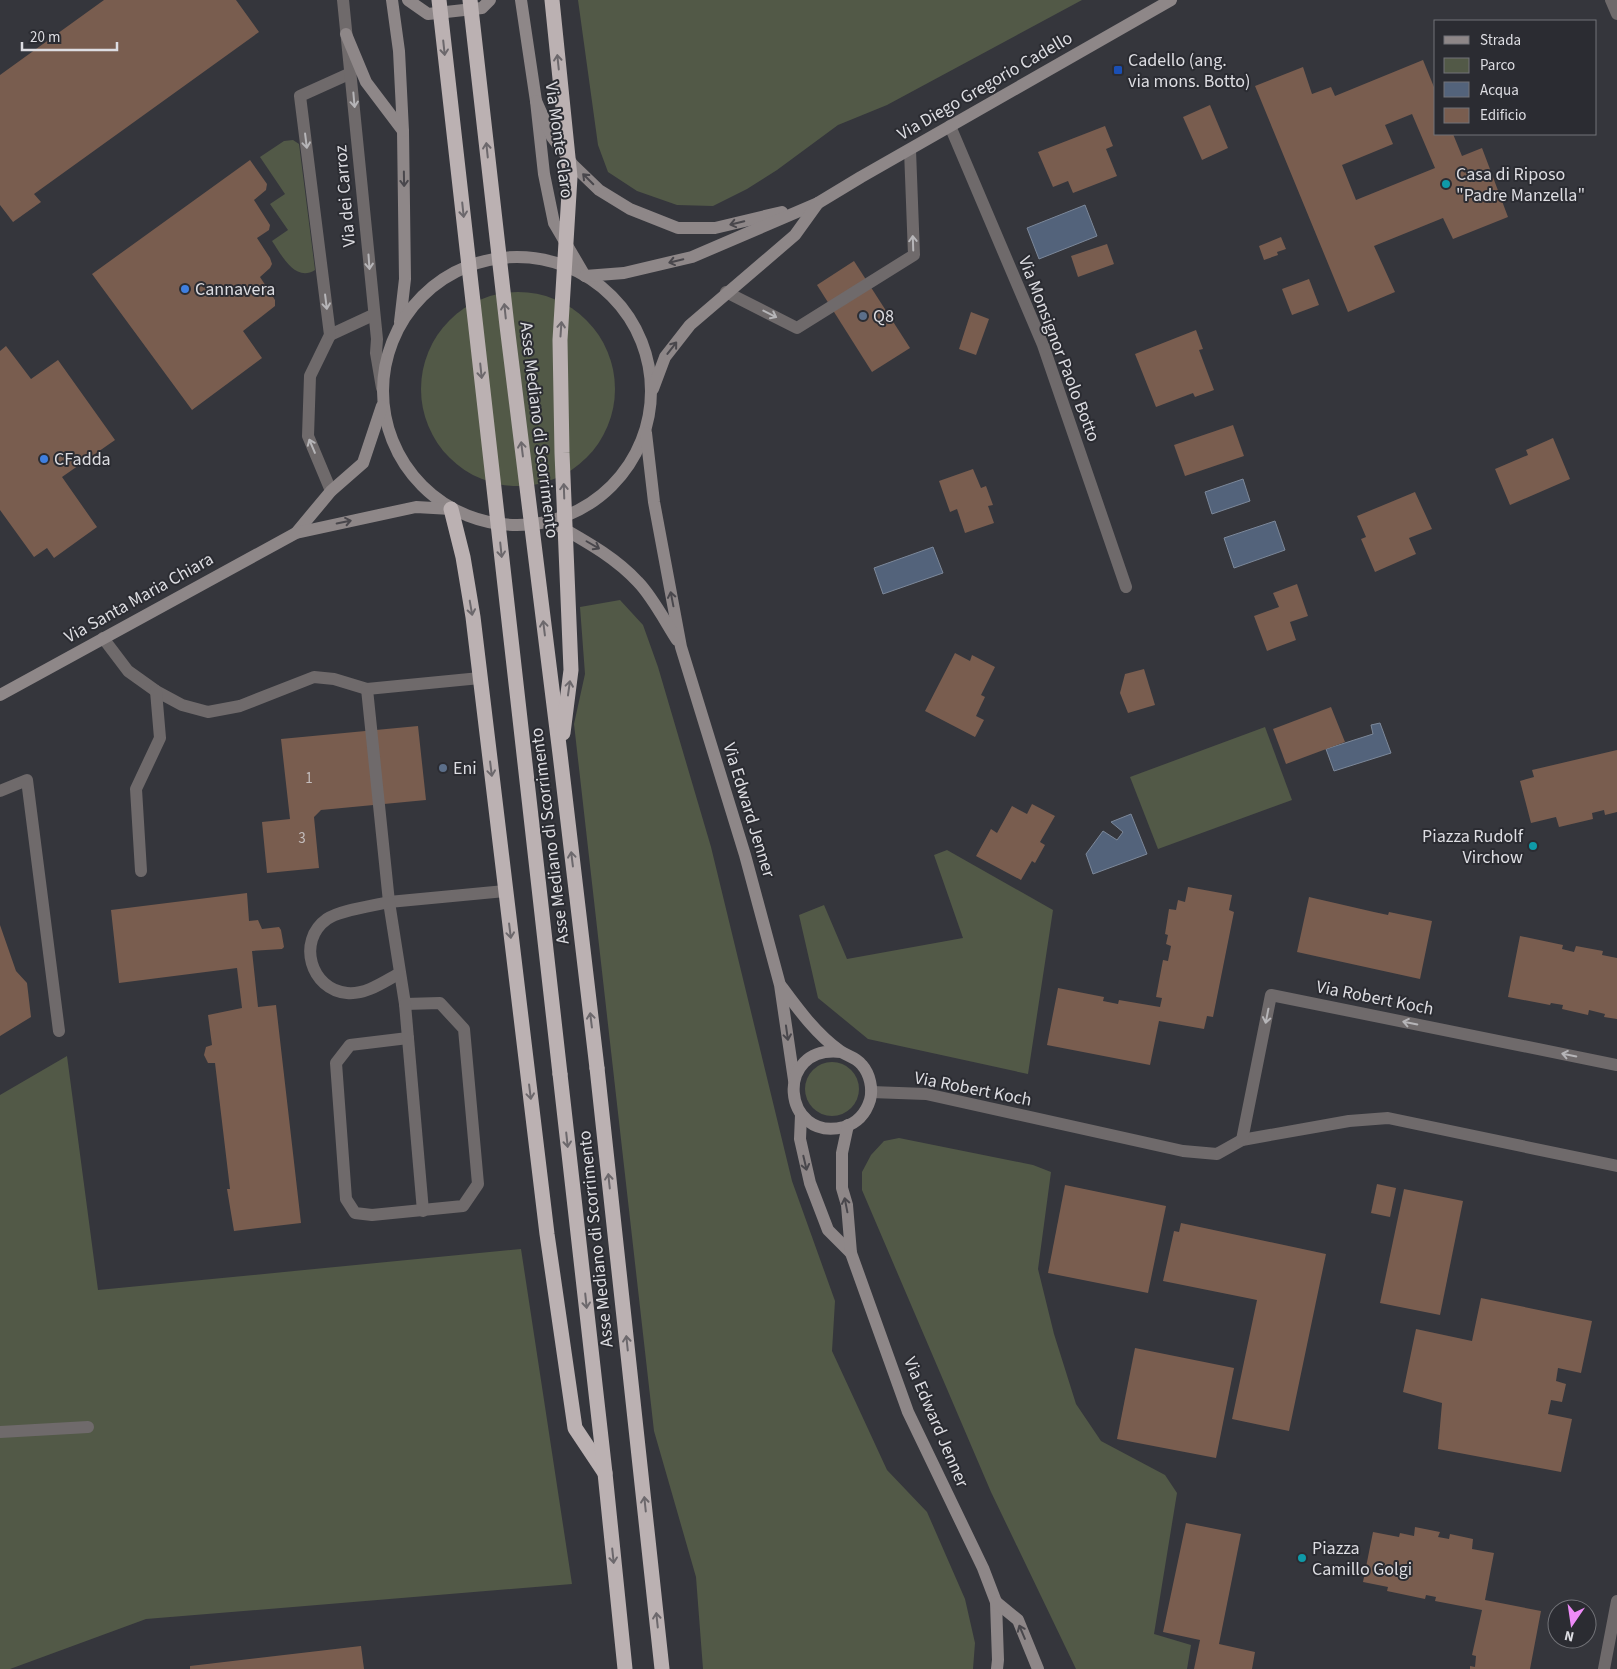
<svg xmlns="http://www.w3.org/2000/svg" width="1617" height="1669" font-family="'Source Sans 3',sans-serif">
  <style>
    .green { fill: #525947 }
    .water { fill: #53637b; stroke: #7c889a }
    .building { fill: #795d4f; fill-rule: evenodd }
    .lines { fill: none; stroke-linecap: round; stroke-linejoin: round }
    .lane { stroke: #6f6a6b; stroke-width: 12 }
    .street { stroke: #6f6a6b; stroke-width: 12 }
    .secondary { stroke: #8e8788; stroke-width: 12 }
    .highway { stroke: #bbb1b2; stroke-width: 15 }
    .highway-bridge { stroke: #bbb1b2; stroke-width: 15 }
    .oneway { stroke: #6c686c }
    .oneway2 { stroke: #b6b5b8 }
    .oneway3 { stroke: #49474c }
    .transit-dot { fill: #1a4fb4; stroke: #2b2c32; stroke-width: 2 }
    .culture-dot { fill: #0f9aa8; stroke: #2b2c32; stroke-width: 2 }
    .shop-dot { fill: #3f7fe0; stroke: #2b2c32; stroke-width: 2 }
    .service-dot { fill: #5c6f8a; stroke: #2b2c32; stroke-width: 2 }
    .labels { text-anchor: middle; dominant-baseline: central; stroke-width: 4; stroke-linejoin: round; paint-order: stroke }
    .number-label { font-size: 15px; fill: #c4bdbd }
    .poi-label { font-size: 18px; fill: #dddde2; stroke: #2b2c32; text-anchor: start }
    .street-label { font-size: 18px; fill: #dddde2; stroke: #2b2c32 }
  </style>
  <rect width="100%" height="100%" fill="#35363c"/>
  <g class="green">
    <polygon points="578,0 1082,0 887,105 838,125 777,170 747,189 713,206 677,205 637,191 608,172 598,145"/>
    <path d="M293,140L299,144L315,270C295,283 281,254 272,241L288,230L270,204L285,194L260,157L284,141Z"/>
    <circle cx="518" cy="389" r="97"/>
    <polygon points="620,600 643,625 658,667 711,847 792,1181 835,1301 832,1351 887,1470 927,1512 965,1599 975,1643 973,1669 703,1669 696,1577 654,1431 574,724 585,674 580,607"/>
    <polygon points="1265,727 1292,800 1158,849 1130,777"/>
    <polygon points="947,850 1053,910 1028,1074 868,1039 818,998 799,915 824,905 847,959 963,938 934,855"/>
    <polygon points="67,1056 98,1290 521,1249 572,1584 146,1619 10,1669 0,1669 0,1095"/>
    <circle cx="832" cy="1089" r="27"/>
    <polygon points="899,1138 1033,1165 1051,1172 1038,1269 1054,1334 1076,1404 1101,1441 1165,1475 1177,1493 1154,1634 1191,1645 1187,1669 1076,1669 991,1492 862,1190 862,1172 871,1155 884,1141"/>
  </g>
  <g class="water">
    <polygon points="1085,205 1097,236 1039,259 1027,228"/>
    <polygon points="1243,479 1250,501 1212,514 1205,492"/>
    <polygon points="1275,521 1285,550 1234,568 1224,538"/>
    <polygon points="933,547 943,573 883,594 874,568"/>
    <polygon points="1380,723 1391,753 1334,771 1326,749 1373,734 1371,725"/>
    <polygon points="1131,814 1147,854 1093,874 1086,854 1103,831 1117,840 1123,832 1111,822"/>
  </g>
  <g class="building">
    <polygon points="104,0 236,0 259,32 34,194 41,202 13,222 0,205 0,75"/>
    <path d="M1423,60L1436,92V134H1453L1462,156L1482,148L1508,217L1453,239L1443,218L1374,246L1395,292L1348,312L1255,86L1303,67L1312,94L1331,87L1335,96ZM1412,114L1435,168L1356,200L1342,165L1393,144L1385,125Z"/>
    <polygon points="1210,105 1228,148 1202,160 1183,117"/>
    <polygon points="1105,126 1113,146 1106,149 1117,176 1073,193 1068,181 1053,187 1038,152"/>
    <polygon points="250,160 267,184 266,190 254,200 270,225 269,230 257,238 270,258 272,264 270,268 260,277 275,300 275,306 243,331 262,358 192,410 92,274"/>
    <polygon points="1281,237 1286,249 1277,252 1278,255 1264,260 1259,246"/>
    <polygon points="1107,244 1114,264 1078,277 1071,256"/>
    <polygon points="854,261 910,348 872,372 817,285"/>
    <polygon points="1309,279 1319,305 1292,315 1282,289"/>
    <polygon points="971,312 989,319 976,355 959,349"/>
    <polygon points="1196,330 1203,349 1199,350 1214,390 1195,397 1193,393 1156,407 1135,354"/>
    <polygon points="6,346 31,379 58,360 115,440 62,477 97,527 54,558 47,548 34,557 0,510 0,351"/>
    <polygon points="1233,425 1244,456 1185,476 1174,445"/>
    <polygon points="1553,438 1570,479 1510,505 1495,469 1528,455 1526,450"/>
    <polygon points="973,469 981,488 986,486 993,505 988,506 994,523 965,533 957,509 950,512 939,481"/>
    <polygon points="1415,492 1432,529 1409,538 1416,554 1375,572 1361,539 1366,537 1357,516"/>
    <polygon points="1297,584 1308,616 1290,622 1296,640 1267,651 1254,616 1279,607 1273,593"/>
    <polygon points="955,653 970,661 972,655 995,667 981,695 985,697 976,716 984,720 975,737 925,711"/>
    <polygon points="1144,669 1155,705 1128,713 1120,693 1125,674"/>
    <polygon points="1331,707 1345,742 1286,764 1273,729"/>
    <polygon points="418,726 426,800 321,810 314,817 319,868 267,873 262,822 290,819 281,739"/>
    <polygon points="1617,750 1617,812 1605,815 1604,810 1592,813 1593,819 1559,827 1556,817 1531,823 1520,781 1534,777 1532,770"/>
    <polygon points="1032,804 1055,816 1040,842 1045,845 1035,863 1032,861 1021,880 976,856 991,829 997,833 1012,806 1027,814"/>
    <polygon points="1188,887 1232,895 1229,910 1234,912 1213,1017 1207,1016 1204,1029 1159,1021 1150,1065 1047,1045 1058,988 1104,997 1103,1001 1118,1004 1119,1000 1160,1007 1162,998 1156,997 1163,960 1168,961 1171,946 1166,944 1168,935 1165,934 1169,909 1176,910 1178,900 1185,902"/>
    <polygon points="247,893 249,921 258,920 262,929 279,927 281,930 284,947 282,949 252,951 258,1007 276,1005 301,1223 234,1231 227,1189 230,1189 215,1063 208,1063 204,1055 206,1047 212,1045 208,1015 242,1008 237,968 119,983 111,910"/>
    <polygon points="1309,897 1374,912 1388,915 1389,912 1432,921 1420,979 1297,952"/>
    <polygon points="0,925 16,971 27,983 31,1017 0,1036"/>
    <polygon points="1520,936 1563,945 1562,949 1574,952 1576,946 1603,951 1602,955 1617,958 1617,1019 1604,1017 1605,1014 1589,1010 1588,1015 1562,1009 1563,1005 1551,1003 1550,1005 1508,997"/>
    <polygon points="1377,1184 1396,1188 1390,1217 1371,1213"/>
    <polygon points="1065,1185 1166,1206 1148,1293 1048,1273"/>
    <polygon points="1404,1189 1463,1201 1440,1315 1380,1303"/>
    <polygon points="1181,1223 1326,1254 1289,1431 1232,1419 1257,1300 1163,1281 1174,1231 1179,1232"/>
    <polygon points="1481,1298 1592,1321 1581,1373 1558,1368 1556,1381 1566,1384 1562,1402 1551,1400 1548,1414 1572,1419 1561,1472 1438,1449 1442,1403 1403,1392 1416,1329 1472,1341"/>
    <polygon points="1135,1348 1234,1368 1216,1458 1117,1439"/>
    <polygon points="1186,1523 1241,1534 1219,1644 1255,1652 1252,1669 1194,1669 1200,1640 1163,1632"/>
    <polygon points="1415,1527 1440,1532 1438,1537 1449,1539 1450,1534 1473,1539 1472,1549 1494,1553 1485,1600 1541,1611 1530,1669 1470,1669 1470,1666 1475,1667 1476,1656 1472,1655 1482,1610 1435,1601 1436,1597 1426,1595 1425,1599 1387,1591 1388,1587 1363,1582 1373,1532 1399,1537 1400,1533 1414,1536"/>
    <polygon points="361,1646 364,1669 190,1669 190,1666"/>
  </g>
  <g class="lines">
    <g class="lane">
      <polyline points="726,292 797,328 914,255 910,150"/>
      <polyline points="330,335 373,315"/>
      <polyline points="331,491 308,436 310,376 330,335 300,96 351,73"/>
      <polyline points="103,638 128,671 156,691 182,705 208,712 240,706 314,677 334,679 367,689"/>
      <polyline points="480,678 367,689 389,902 505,891"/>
      <polyline points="0,791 27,780 59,1031"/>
      <polyline points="141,871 136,789 160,738 156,691"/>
      <path d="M400,973C385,981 366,995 347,993C311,990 296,941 327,919C340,910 372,906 389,902L405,1004L440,1003L464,1029L478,1184L463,1206L372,1215L355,1213L346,1199L336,1063L350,1045L408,1038"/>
      <polyline points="405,1004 423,1211"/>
    </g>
    <g class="street">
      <polyline points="343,0 377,339 376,353 382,388"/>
      <polyline points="1611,0 1617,14"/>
      <polyline points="950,126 1043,345 1126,587"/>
      <polyline points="871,1092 926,1094 1183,1151 1217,1154 1242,1140 1349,1121 1388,1118 1617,1166"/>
      <polyline points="1242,1140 1271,995 1617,1065"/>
      <polyline points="0,1432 88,1427"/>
      <polyline points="1604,1669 1617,1601"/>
    </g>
    <g class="secondary">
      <polyline points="392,0 399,51 403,131 405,279 400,322"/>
      <polyline points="408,0 428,14 482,8 490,0"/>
      <polyline points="521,0 536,101 544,174 554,223 585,276"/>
      <polyline points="346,34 366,82 403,131"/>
      <polyline points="536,101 552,137 573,165 599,190 630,209 678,228 715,228 782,212"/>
      <circle cx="517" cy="391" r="134"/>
      <polyline points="585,276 624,273 692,257 818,203 861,177 1171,0"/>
      <polyline points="653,389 665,357 690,325 795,235 818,203"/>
      <polyline points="646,433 654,502 681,647 745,855 780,985 794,1080"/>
      <path d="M559,526C587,542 616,558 638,582C652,596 666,623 677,640"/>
      <polyline points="296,533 331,491 363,463 382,406"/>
      <polyline points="0,695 296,533 416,507 451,509"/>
      <path d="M781,986C798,1009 816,1034 840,1051C847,1056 856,1057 862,1065C870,1074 873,1089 870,1100C866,1113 857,1123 844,1127C782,1143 773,1044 841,1052"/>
      <polyline points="801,1115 800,1139 810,1183 828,1230 851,1253"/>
      <polyline points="848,1125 842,1153 842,1188 847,1205 851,1253 908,1412 983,1568 996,1602 998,1660 997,1669"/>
      <polyline points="996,1602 1018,1620 1038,1669"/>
    </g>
    <g class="highway">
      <polyline points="451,509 463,557 473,617 547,1234 575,1428 605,1473"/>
      <polyline points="597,1068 662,1669"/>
      <polyline points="560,1074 605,1473 625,1669"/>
    </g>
    <g class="highway-bridge">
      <polyline points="439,0 560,1074"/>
      <polyline points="470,0 507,326 560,754 597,1068"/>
      <polyline points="552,0 570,177 560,340 562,453 571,670 563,733"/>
    </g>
  </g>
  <defs><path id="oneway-shaft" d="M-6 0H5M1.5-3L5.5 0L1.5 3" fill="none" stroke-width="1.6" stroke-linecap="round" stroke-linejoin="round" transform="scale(1.25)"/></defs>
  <g class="oneway">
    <use href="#oneway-shaft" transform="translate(444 48) rotate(84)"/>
    <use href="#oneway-shaft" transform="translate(558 62) rotate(-96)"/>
    <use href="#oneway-shaft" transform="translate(487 150) rotate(-96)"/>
    <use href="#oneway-shaft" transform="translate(463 210) rotate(84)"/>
    <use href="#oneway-shaft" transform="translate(505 311) rotate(-96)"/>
    <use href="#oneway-shaft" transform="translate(561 329) rotate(-86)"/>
    <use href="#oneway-shaft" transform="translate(481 371) rotate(84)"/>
    <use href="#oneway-shaft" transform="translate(522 449) rotate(-97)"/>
    <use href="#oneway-shaft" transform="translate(564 491) rotate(-92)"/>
    <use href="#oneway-shaft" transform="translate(501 550) rotate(84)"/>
    <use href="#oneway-shaft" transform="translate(471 608) rotate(80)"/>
    <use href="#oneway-shaft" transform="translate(544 628) rotate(-97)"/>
    <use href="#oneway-shaft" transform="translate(569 688) rotate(-82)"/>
    <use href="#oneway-shaft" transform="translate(491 769) rotate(83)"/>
    <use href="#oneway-shaft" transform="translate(572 859) rotate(-97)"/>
    <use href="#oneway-shaft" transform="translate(510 931) rotate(83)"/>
    <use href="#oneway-shaft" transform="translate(591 1020) rotate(-97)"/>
    <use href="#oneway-shaft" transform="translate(530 1092) rotate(83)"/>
    <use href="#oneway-shaft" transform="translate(567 1140) rotate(84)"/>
    <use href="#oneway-shaft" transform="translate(609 1181) rotate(-96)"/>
    <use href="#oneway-shaft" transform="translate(586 1301) rotate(84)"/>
    <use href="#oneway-shaft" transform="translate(627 1343) rotate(-96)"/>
    <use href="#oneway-shaft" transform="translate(645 1504) rotate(-96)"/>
    <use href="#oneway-shaft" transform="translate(613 1556) rotate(84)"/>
    <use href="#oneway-shaft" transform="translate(657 1620) rotate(-96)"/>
  </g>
  <g class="oneway2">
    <use href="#oneway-shaft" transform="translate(354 100) rotate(85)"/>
    <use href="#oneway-shaft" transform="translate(306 141) rotate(83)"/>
    <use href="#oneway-shaft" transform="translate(913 243) rotate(-92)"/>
    <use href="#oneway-shaft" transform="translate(369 262) rotate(86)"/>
    <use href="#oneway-shaft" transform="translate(326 302) rotate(83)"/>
    <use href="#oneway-shaft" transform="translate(770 314) rotate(27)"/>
    <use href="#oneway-shaft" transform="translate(312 446) rotate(-113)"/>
    <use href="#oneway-shaft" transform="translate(1267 1016) rotate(101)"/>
    <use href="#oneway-shaft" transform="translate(1410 1023) rotate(-169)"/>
    <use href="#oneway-shaft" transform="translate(1569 1055) rotate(-169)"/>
  </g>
  <g class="oneway3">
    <use href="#oneway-shaft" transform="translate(404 179) rotate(89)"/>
    <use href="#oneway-shaft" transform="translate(588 179) rotate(-135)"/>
    <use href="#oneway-shaft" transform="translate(737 223) rotate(166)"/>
    <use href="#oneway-shaft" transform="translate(676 261) rotate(167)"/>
    <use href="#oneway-shaft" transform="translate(672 348) rotate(-52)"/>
    <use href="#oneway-shaft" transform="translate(344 522) rotate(-12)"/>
    <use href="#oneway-shaft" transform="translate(593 545) rotate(30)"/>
    <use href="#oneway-shaft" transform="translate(672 599) rotate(-101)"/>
    <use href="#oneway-shaft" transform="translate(787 1033) rotate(82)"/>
    <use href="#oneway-shaft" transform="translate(805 1163) rotate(77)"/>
    <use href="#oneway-shaft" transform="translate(846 1205) rotate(-101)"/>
    <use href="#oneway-shaft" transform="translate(1022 1632) rotate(-113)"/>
  </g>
  <rect class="transit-dot" x="1113" y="65" width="10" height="10" rx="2.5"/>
  <g class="culture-dot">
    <circle cx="1446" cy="184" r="5"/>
    <circle cx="1533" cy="846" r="5"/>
    <circle cx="1302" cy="1558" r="5"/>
  </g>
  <g class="shop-dot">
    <circle cx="185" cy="289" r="5"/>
    <circle cx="44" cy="459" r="5"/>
  </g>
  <g class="service-dot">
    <circle cx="863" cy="316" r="5"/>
    <circle cx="443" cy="768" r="5"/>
  </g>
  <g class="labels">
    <g class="number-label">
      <text x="309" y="778">1</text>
      <text x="302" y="838">3</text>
    </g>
    <g class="poi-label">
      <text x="1128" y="60">Cadello (ang.<tspan x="1128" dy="21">via mons. Botto)</tspan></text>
      <text x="1456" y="174">Casa di Riposo<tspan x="1456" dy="21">"Padre Manzella"</tspan></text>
      <text x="195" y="289">Cannavera</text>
      <text x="873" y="316">Q8</text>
      <text x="54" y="459">CFadda</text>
      <text x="453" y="768">Eni</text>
      <text x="1523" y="836" text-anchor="end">Piazza Rudolf<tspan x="1523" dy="21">Virchow</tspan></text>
      <text x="1312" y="1548">Piazza<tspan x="1312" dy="21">Camillo Golgi</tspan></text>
    </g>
    <g class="street-label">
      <text transform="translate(985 86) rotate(-30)">Via Diego Gregorio Cadello</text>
      <text transform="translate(559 140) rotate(82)">Via Monte Claro</text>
      <text transform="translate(345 196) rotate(-95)">Via dei Carroz</text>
      <text transform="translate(1059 349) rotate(69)">Via Monsignor Paolo Botto</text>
      <text transform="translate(539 430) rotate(83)">Asse Mediano di Scorrimento</text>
      <text transform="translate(139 598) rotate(-29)">Via Santa Maria Chiara</text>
      <text transform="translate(749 810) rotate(73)">Via Edward Jenner</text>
      <text transform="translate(550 836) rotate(-97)">Asse Mediano di Scorrimento</text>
      <text transform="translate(1375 998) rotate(11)">Via Robert Koch</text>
      <text transform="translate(973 1089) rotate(11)">Via Robert Koch</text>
      <text transform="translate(596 1239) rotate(-96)">Asse Mediano di Scorrimento</text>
      <text transform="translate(936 1422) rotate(67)">Via Edward Jenner</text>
    </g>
  </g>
  <rect x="1434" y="20" width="162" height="115" fill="#2b2c32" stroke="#727378"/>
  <rect x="1444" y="36" width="25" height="8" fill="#8e8788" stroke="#727378"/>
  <text x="1480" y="45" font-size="15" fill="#dddde2">Strada</text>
  <rect x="1444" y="58" width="25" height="15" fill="#525947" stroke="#727378"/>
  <text x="1480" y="70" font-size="15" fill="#dddde2">Parco</text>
  <rect x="1444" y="82" width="25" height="15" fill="#53637b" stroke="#727378"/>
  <text x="1480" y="95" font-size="15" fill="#dddde2">Acqua</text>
  <rect x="1444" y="108" width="25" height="15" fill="#795d4f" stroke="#727378"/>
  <text x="1480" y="120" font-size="15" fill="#dddde2">Edificio</text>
  <g transform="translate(1572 1624) rotate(193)"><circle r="24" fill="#2b2c32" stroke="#727378"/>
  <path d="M0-4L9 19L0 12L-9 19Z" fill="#ee8bf8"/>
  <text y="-8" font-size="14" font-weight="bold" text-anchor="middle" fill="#dddde2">N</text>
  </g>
  <path d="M22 42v8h95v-8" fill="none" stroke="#dddde2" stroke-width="2.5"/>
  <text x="30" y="42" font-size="15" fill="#dddde2" stroke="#2b2c32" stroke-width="4" paint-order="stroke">20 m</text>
</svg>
